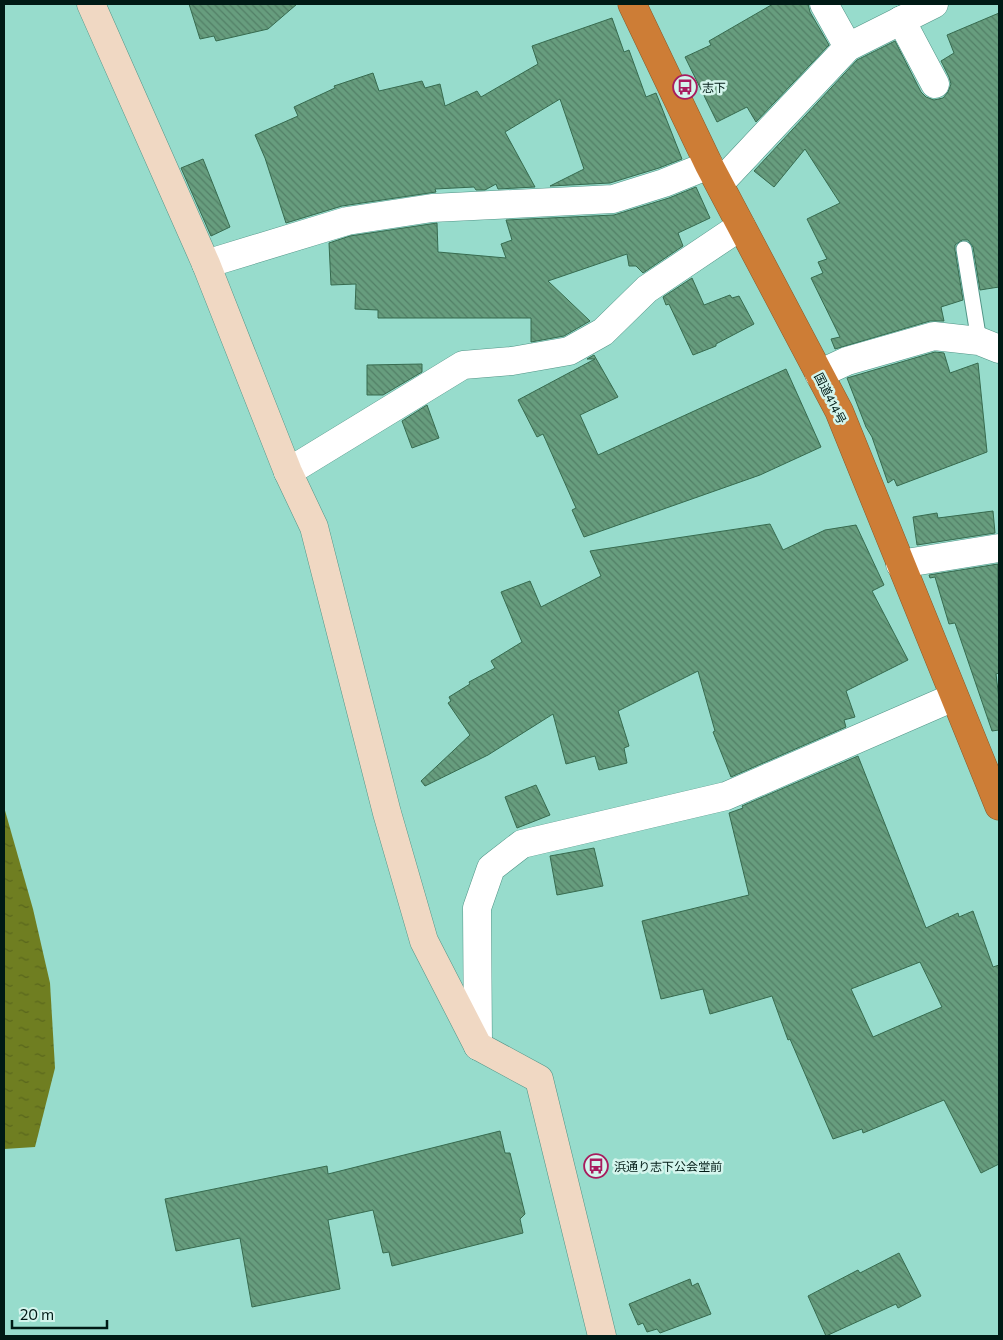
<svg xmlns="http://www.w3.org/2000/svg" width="1003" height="1340" font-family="Commissioner,'Noto Sans JP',sans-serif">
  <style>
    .water { fill: url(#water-ripples) }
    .building { fill: url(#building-back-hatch); stroke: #376b4f; fill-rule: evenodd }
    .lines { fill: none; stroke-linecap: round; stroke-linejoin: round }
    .lane-casing { stroke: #509486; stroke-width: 17 }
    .street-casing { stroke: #509486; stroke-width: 29 }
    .secondary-casing { stroke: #509486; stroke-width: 29 }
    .highway-casing { stroke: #855a2a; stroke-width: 29 }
    .lane { stroke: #fff; stroke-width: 15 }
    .street { stroke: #fff; stroke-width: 28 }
    .secondary { stroke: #f0d8c3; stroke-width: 28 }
    .highway { stroke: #cd7d36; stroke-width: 28 }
    .labels { text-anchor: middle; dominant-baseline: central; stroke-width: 5; stroke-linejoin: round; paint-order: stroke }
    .poi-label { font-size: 12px; fill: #001a15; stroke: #d4f5ed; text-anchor: start }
    .street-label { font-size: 12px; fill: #001a15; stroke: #d4f5ed }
  </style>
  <defs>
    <pattern id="water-ripples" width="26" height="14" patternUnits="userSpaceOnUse" patternTransform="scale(1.25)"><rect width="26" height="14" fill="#6f7e21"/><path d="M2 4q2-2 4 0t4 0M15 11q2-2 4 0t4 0" fill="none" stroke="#59661c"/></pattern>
    <pattern id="building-back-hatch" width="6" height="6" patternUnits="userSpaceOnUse" patternTransform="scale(1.25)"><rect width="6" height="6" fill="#679d7e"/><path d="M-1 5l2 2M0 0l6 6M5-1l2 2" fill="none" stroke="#527f66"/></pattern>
  </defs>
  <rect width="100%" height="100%" fill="#97dccc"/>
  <polygon class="water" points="4,807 33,909 50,983 55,1068 35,1147 4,1149"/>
  <g class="building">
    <polygon points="189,4 297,4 268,29 216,41 214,36 200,39"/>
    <polygon points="773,4 808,4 810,12 829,45 756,122 747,107 717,122 685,57 711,45 709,41"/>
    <polygon points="999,13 999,287 980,290 973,247 968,240 962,240 955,245 955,250 963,300 941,307 944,321 930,321 835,349 831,339 840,337 811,278 823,273 818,262 827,259 807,219 840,203 805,149 774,187 754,171 857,60 895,41 921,92 926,97 934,100 943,98 948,92 951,84 949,77 941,61 954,53 947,35"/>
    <polygon points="612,18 624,52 629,50 646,97 656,93 682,159 659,168 610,183 550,186 584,169 560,99 505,132 535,187 498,189 496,184 485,190 476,190 474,187 435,189 436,192 342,206 286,223 265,158 255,135 298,116 294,107 335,88 334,86 373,73 379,91 422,81 425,88 440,84 445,106 477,91 481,97 538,64 532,46"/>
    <polygon points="203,159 230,227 211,236 181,168"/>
    <polygon points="696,187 710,218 678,233 683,246 643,273 636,266 629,266 627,254 548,281 590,321 564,336 531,342 531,318 378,318 378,310 355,309 356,284 331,285 329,243 350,236 437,223 438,252 506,258 501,244 512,240 506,220 614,215 669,198"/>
    <polygon points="692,278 704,305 730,295 732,298 739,296 754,324 716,344 716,346 693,355 669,304 666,305 663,297"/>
    <polygon points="935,352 944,353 950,373 978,363 987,452 897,486 894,479 888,483 872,437 866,427 847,378"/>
    <polygon points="594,355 618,397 580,415 598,455 786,369 821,447 760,475 584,537 572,510 576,508 543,434 537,437 518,400 595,359 587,359"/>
    <polygon points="422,364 422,372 383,395 367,395 367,365"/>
    <polygon points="427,405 439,438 412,448 402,421"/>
    <polygon points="993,511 995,533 917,545 913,517 937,513 938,518"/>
    <polygon points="770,524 783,550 825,530 856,525 884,585 872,591 908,660 846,691 855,717 844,720 846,727 731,777 713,732 715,731 698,671 618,711 629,746 624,748 627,763 599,770 595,756 566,764 553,714 488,755 425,786 421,781 470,735 448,703 451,701 449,697 470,684 469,682 495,668 491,661 522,642 501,592 530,581 541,607 601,576 590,551"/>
    <polygon points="998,564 999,673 996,674 999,699 999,730 992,731 955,623 949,624 935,577 930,578 929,575"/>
    <path d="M858,756L926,928L958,913L959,917L973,911L993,967L999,965V1164L981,1173L944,1100L863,1133L862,1129L833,1139L790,1039L788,1040L772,996L710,1014L703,989L661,999L642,921L749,895L729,813L743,808L742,806ZM920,962L942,1007L873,1037L851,989Z"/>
    <polygon points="536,785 550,815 517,828 505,797"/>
    <polygon points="594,848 603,886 557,895 550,856"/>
    <polygon points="500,1131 505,1153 510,1153 525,1214 520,1219 523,1233 392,1266 389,1252 383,1253 373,1210 328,1220 340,1289 252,1307 240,1238 176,1251 165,1199 327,1166 328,1174"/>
    <polygon points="899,1253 921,1296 898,1308 896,1304 826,1336 808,1296 858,1270 860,1273"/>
    <polygon points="690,1279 692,1286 698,1283 711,1314 660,1333 657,1329 647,1332 643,1323 638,1325 629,1304"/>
  </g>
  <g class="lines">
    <g class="lane-casing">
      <polyline id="lane" points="964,249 979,341"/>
    </g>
    <g class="street-casing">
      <g id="street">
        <polyline points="824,4 848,47"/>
        <polyline points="901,20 935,84"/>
        <polyline points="720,183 848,47 934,4"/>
        <polyline points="206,264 347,221 432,208 613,199 664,183 709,165"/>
        <polyline points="819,374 847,361 934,336 979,341 999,349"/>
        <polyline points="288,472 463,365 512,361 569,351 603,332 647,289 741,226"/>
        <polyline points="900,564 999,548"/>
        <polyline points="478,1046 477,908 491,868 522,844 726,796 954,697"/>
      </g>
    </g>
    <g class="secondary-casing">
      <polyline id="secondary" points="91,4 206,264 288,472 314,527 387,813 424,941 478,1046 539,1079 602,1336"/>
    </g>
    <g class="highway-casing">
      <polyline id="highway" points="632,4 709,165 839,411 999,806"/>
    </g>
    <use href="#lane" class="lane"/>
    <use href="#street" class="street"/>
    <use href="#secondary" class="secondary"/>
    <use href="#highway" class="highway"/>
  </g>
  <defs>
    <g id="bus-ring" transform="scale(1.25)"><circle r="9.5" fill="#d4f5ed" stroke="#a81c5e" stroke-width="1.5"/><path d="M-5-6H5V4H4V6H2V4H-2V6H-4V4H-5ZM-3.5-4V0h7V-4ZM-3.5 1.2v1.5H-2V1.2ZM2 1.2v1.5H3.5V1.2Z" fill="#a81c5e"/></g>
  </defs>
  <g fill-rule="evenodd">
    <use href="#bus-ring" x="685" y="87"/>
    <use href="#bus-ring" x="596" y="1166"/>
  </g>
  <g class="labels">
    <g class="poi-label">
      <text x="702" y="87">志下</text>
      <text x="614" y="1166">浜通り志下公会堂前</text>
    </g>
    <g class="street-label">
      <text transform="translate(831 398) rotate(63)">国道414号</text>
    </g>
  </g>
  <rect width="1003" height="1340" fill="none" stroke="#001a15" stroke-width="10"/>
  <path d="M12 1320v8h95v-8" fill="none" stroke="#001a15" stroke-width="2.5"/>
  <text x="20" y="1320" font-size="15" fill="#001a15" stroke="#d4f5ed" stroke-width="4" paint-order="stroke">20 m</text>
</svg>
